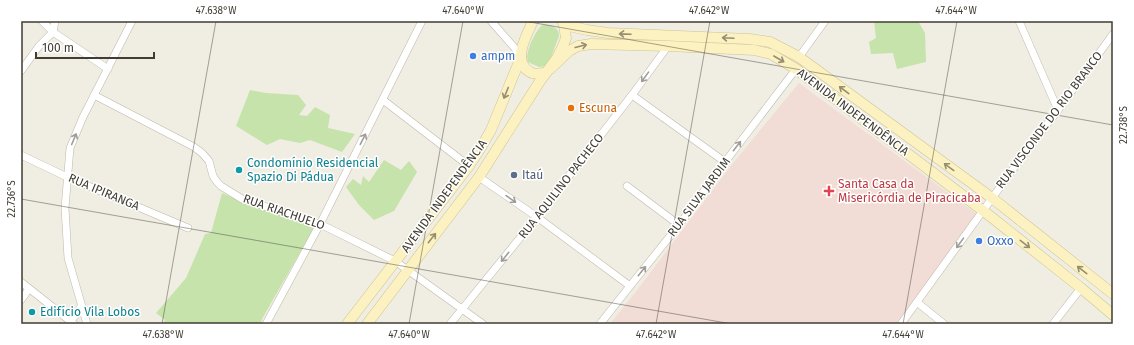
<svg xmlns="http://www.w3.org/2000/svg" width="1134" height="345" font-family="'Fira Sans',sans-serif">
  <style>
    .medical { fill: #f1dcd6 }
    .green { fill: #c6e3ac }
    .lines { fill: none; stroke-linecap: round; stroke-linejoin: round }
    .street-casing { stroke: #beb8a9; stroke-width: 8 }
    .secondary-casing { stroke: #cfc394; stroke-width: 11 }
    .street { stroke: #fff; stroke-width: 7 }
    .secondary { stroke: #fcf2c1; stroke-width: 10 }
    .oneway { stroke: #958e73 }
    .oneway2 { stroke: #a09e99 }
    .ticks { fill: none; stroke: #413d33; stroke-width: 1; stroke-opacity: 0.45 }
    .shop-dot { fill: #3f7fe0; stroke: #fff; stroke-width: 1.5 }
    .food-dot { fill: #e8710a; stroke: #fff; stroke-width: 1.5 }
    .culture-dot { fill: #0f9aa8; stroke: #fff; stroke-width: 1.5 }
    .service-dot { fill: #5c6f8a; stroke: #fff; stroke-width: 1.5 }
    .health-dot { fill: #e0444e; stroke: #fff; stroke-width: 1.5 }
    .labels { text-anchor: middle; dominant-baseline: central; stroke-width: 3; stroke-linejoin: round; paint-order: stroke }
    .shop-label { font-size: 12px; fill: #366cbe; stroke: #fff; text-anchor: start }
    .food-label { font-size: 12px; fill: #c56008; stroke: #fff; text-anchor: start }
    .street-label { font-size: 12px; fill: #413d33; stroke: #fff }
    .culture-label { font-size: 12px; fill: #0d838f; stroke: #fff; text-anchor: start }
    .service-label { font-size: 12px; fill: #4e5e75; stroke: #fff; text-anchor: start }
    .health-label { font-size: 12px; fill: #be3a42; stroke: #fff; text-anchor: start }
    .neatline { fill: none; stroke: #413d33; stroke-width: 1.5 }
    .ticks-label { font-size: 10px; text-anchor: middle; fill: #413d33 }
  </style>
  <rect width="100%" height="100%" fill="#f0ede2"/>
  <polygon class="medical" points="799,83 978,215 896,324 610,324 638,289 730,167"/>
  <g class="green">
    <polygon points="874,21 918,21 925,33 926,62 897,69 893,53 871,54 869,42 876,38"/>
    <path d="M542,25C550,24 559,27 559,36L549,63L547,66L539,67L528,62C524,53 535,32 542,25Z"/>
    <polygon points="250,90 266,93 298,95 306,105 299,115 307,116 315,107 330,115 328,128 355,134 342,152 310,140 300,143 280,139 267,145 236,126"/>
    <polygon points="384,160 401,170 409,161 417,172 394,211 374,220 359,205 346,187 353,179 361,185 363,176 369,182"/>
    <polygon points="222,193 245,203 315,226 262,319 261,324 163,324 165,320 156,313 186,278 205,234 211,233"/>
  </g>
  <g class="lines">
    <g class="street-casing">
      <g id="street">
        <polyline points="42,21 53,32 108,69"/>
        <polyline points="491,21 520,54"/>
        <polyline points="1019,21 1058,110"/>
        <polyline points="799,57 825,21"/>
        <polyline points="21,71 39,46 53,32 55,21"/>
        <polyline points="94,95 194,147 202,153 209,161 213,176 217,182 221,186 242,199 320,224 395,261 483,324"/>
        <polyline points="632,95 725,162"/>
        <polyline points="383,100 469,166"/>
        <polyline points="21,155 67,177 188,228"/>
        <polyline points="479,177 537,217 630,286"/>
        <polyline points="627,186 679,225"/>
        <polyline points="21,282 74,324"/>
        <polyline points="21,300 29,289"/>
        <polyline points="918,303 944,324"/>
        <polyline points="70,321 78,313 81,306"/>
        <polyline points="87,324 68,258 65,208 70,148 83,117 132,21"/>
        <polyline points="266,324 320,224 422,21"/>
        <polyline points="450,324 537,217 632,95 668,46"/>
        <polyline points="600,324 630,286 679,225 725,162 796,69"/>
        <polyline points="901,324 1024,154 1058,110 1113,34"/>
        <polyline points="1053,324 1081,288"/>
      </g>
    </g>
    <g class="secondary-casing">
      <g id="secondary">
        <path d="M533,21C527,34 511,62 530,72C534,75 541,73 546,73"/>
        <polyline points="564,25 587,30 608,33 749,39 770,42 799,57 992,198 1113,294"/>
        <polyline points="550,69 569,51 578,46 591,44 668,46 754,50 771,54 796,69 990,216 1081,288 1113,315"/>
        <polyline points="347,324 469,166 483,144 491,130 521,57"/>
        <polyline points="367,324 479,177 540,81 557,58 563,46 566,38 564,25 562,21"/>
      </g>
    </g>
    <use href="#street" class="street"/>
    <use href="#secondary" class="secondary"/>
  </g>
  <defs><path id="oneway-shaft" d="M-6 0H5M1.5-3L5.5 0L1.5 3" fill="none" stroke-width="1.6" stroke-linecap="round" stroke-linejoin="round"/></defs>
  <g class="oneway">
    <use href="#oneway-shaft" transform="translate(625 34) rotate(-178)"/>
    <use href="#oneway-shaft" transform="translate(728 38) rotate(-177)"/>
    <use href="#oneway-shaft" transform="translate(581 46) rotate(-14)"/>
    <use href="#oneway-shaft" transform="translate(779 59) rotate(30)"/>
    <use href="#oneway-shaft" transform="translate(844 90) rotate(-143)"/>
    <use href="#oneway-shaft" transform="translate(506 93) rotate(112)"/>
    <use href="#oneway-shaft" transform="translate(949 167) rotate(-144)"/>
    <use href="#oneway-shaft" transform="translate(432 238) rotate(-52)"/>
    <use href="#oneway-shaft" transform="translate(1025 244) rotate(38)"/>
    <use href="#oneway-shaft" transform="translate(1082 270) rotate(-142)"/>
  </g>
  <g class="oneway2">
    <use href="#oneway-shaft" transform="translate(645 77) rotate(126)"/>
    <use href="#oneway-shaft" transform="translate(74 139) rotate(-67)"/>
    <use href="#oneway-shaft" transform="translate(363 139) rotate(-63)"/>
    <use href="#oneway-shaft" transform="translate(737 146) rotate(-52)"/>
    <use href="#oneway-shaft" transform="translate(511 199) rotate(35)"/>
    <use href="#oneway-shaft" transform="translate(960 243) rotate(126)"/>
    <use href="#oneway-shaft" transform="translate(505 257) rotate(129)"/>
    <use href="#oneway-shaft" transform="translate(642 271) rotate(-51)"/>
  </g>
  <path class="ticks" d="M524,21L1113,125M21,199L732,324M162,324L216,21M409,324L463,21M656,324L710,21M903,324L957,21"/>
  <g class="shop-dot">
    <circle cx="473" cy="56" r="4"/>
    <circle cx="979" cy="241" r="4"/>
  </g>
  <circle class="food-dot" cx="571" cy="108" r="4"/>
  <g class="culture-dot">
    <circle cx="239" cy="170" r="4"/>
    <circle cx="32" cy="312" r="4"/>
  </g>
  <circle class="service-dot" cx="514" cy="175" r="4"/>
  <path class="health-dot" d="M827 185h4v4h4v4h-4v4h-4v-4h-4v-4h4z"/>
  <g class="labels">
    <g class="shop-label">
      <text x="481" y="56">ampm</text>
      <text x="987" y="241">Oxxo</text>
    </g>
    <g class="food-label">
      <text x="579" y="108">Escuna</text>
    </g>
    <g class="street-label">
      <text transform="translate(853 112) rotate(37)">AVENIDA INDEPENDÊNCIA</text>
      <text transform="translate(1049 120) rotate(-53)">RUA VISCONDE DO RIO BRANCO</text>
      <text transform="translate(561 186) rotate(-52)">RUA AQUILINO PACHECO</text>
      <text transform="translate(104 192) rotate(23)">RUA IPIRANGA</text>
      <text transform="translate(444 196) rotate(-54)">AVENIDA INDEPENDÊNCIA</text>
      <text transform="translate(699 197) rotate(-53)">RUA SILVA JARDIM</text>
      <text transform="translate(284 212) rotate(19)">RUA RIACHUELO</text>
    </g>
    <g class="culture-label">
      <text x="247" y="163">Condomínio Residencial<tspan x="247" dy="14">Spazio Di Pádua</tspan></text>
      <text x="40" y="312">Edifício Vila Lobos</text>
    </g>
    <g class="service-label">
      <text x="522" y="175">Itaú</text>
    </g>
    <g class="health-label">
      <text x="838" y="184">Santa Casa da<tspan x="838" dy="14">Misericórdia de Piracicaba</tspan></text>
    </g>
  </g>
  <rect width="1134" height="345" fill="none" stroke="#ffffff" stroke-width="44"/>
  <path d="M36 52v6h118v-6" fill="none" stroke="#413d33" stroke-width="2"/>
  <text x="42" y="52" font-size="12" fill="#413d33" stroke="#ffffff" stroke-width="3" paint-order="stroke">100 m</text>
  <rect x="22" y="22" width="1090" height="301" class="neatline"/>
  <g class="ticks-label">
    <text x="216" y="14">47.638°W</text>
    <text x="463" y="14">47.640°W</text>
    <text x="709" y="14">47.642°W</text>
    <text x="956" y="14">47.644°W</text>
    <text transform="translate(1123 125) rotate(-90)" y="4">22.738°S</text>
    <text transform="translate(11 199) rotate(-90)" y="4">22.736°S</text>
    <text x="163" y="338">47.638°W</text>
    <text x="409" y="338">47.640°W</text>
    <text x="656" y="338">47.642°W</text>
    <text x="903" y="338">47.644°W</text>
  </g>
</svg>
